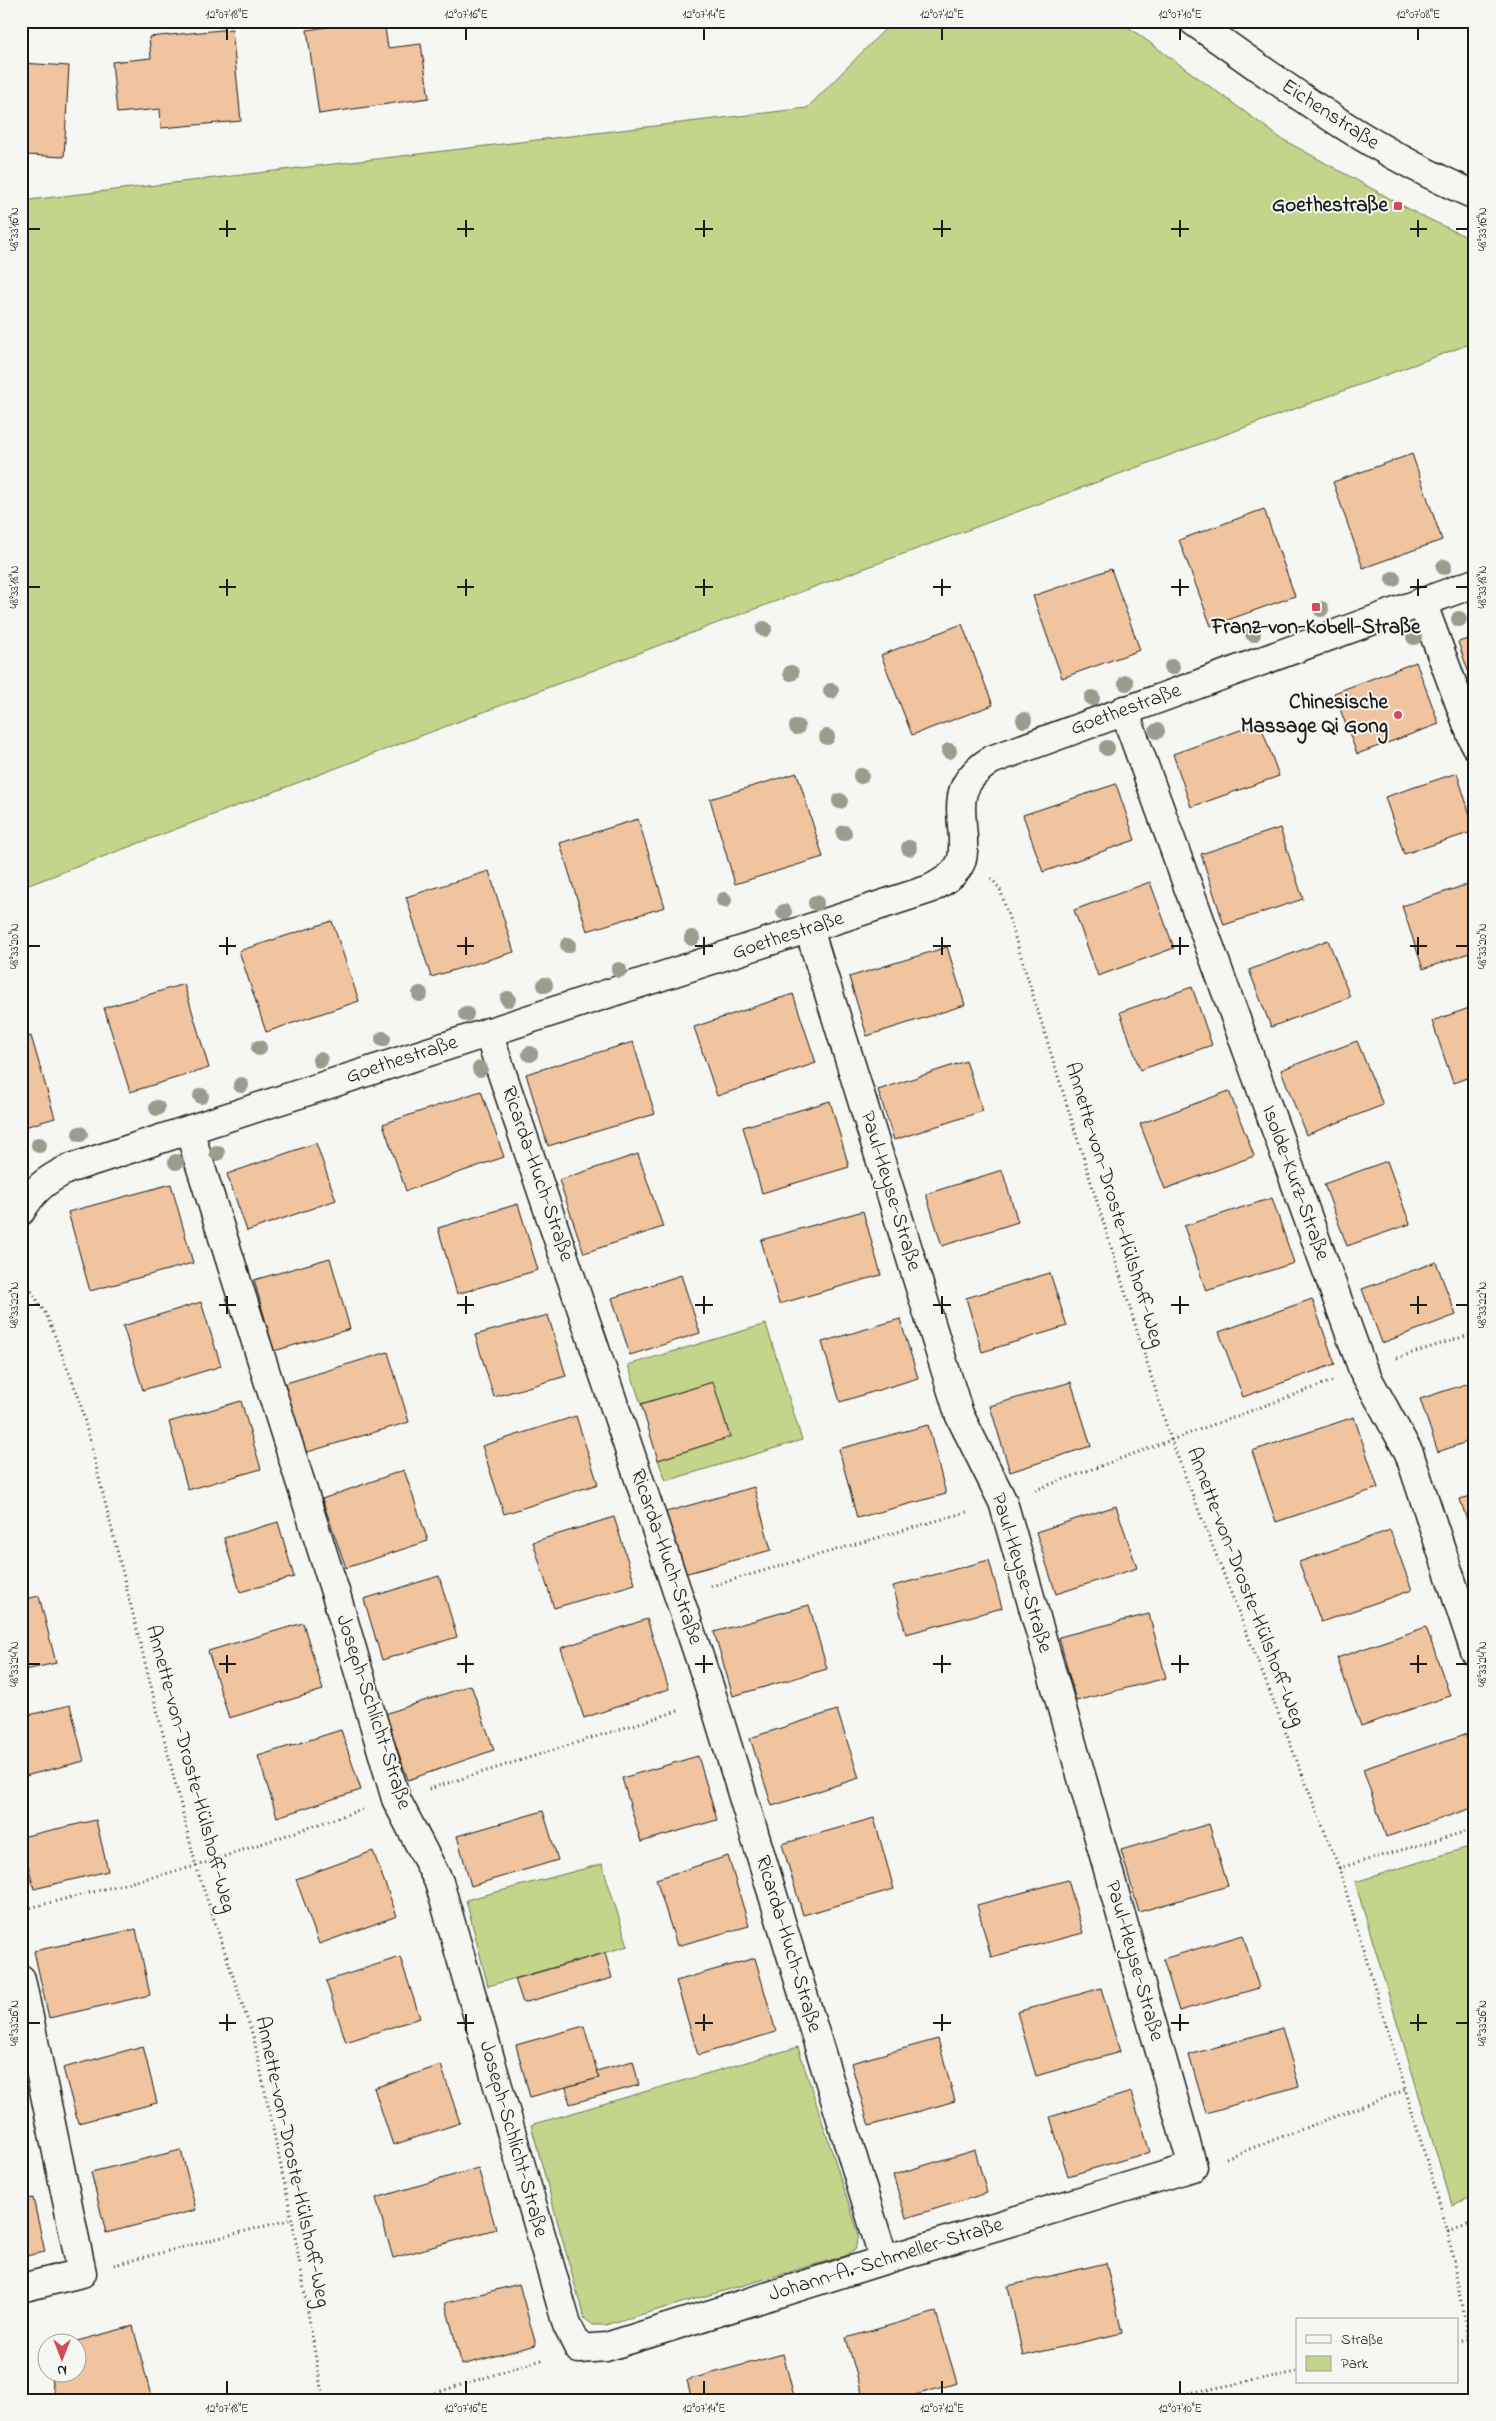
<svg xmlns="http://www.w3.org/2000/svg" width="1496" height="2421" font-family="'Indie Flower',sans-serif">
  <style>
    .green { fill: #c2d58a; stroke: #6f7853 }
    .building { fill: #efc49e; stroke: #1c1c1c }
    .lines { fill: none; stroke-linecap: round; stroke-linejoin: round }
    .minor-casing { stroke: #1c1c1c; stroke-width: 31 }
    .tertiary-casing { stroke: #1c1c1c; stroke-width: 31 }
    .path { stroke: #1c1c1c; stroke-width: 3; stroke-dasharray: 1 4; stroke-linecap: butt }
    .minor { stroke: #f6f6f2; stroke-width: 28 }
    .tertiary { stroke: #f6f6f2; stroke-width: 28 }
    .tree { fill: #9a9d8e }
    .ticks { fill: none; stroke: #1c1c1c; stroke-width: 2 }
    .poi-dot { fill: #d1495b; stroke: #f6f6f2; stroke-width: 2 }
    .labels { text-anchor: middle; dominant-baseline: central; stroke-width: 4; stroke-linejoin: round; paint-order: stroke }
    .street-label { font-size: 21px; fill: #1c1c1c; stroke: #f6f6f2 }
    .poi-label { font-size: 21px; font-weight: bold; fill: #1c1c1c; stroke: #f6f6f2; text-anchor: end }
    .neatline { fill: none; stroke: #1c1c1c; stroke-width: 2 }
    .ticks-label { font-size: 12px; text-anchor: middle; fill: #1c1c1c }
  </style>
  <rect width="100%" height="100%" fill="#f6f6f2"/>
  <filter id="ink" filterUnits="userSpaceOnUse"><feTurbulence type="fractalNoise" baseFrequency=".02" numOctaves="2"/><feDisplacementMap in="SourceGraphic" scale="10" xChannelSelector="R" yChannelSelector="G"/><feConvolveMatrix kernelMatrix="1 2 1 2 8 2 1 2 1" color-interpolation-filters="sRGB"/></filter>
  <g filter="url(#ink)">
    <g class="green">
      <polygon points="893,21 1120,21 1282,139 1416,213 1475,241 1475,342 736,616 21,888 21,201 807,108"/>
      <polygon points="766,1324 802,1440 666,1481 658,1460 730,1437 713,1382 641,1404 628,1365"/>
      <polygon points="1475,1845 1475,2196 1452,2205 1355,1882"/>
      <polygon points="602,1864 628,1946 488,1986 466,1900"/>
      <polygon points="798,2047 859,2235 855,2250 845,2256 605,2325 593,2325 584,2318 531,2125"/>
    </g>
    <g class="building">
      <polygon points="368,21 384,21 388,48 421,44 429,98 319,114 307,30"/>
      <polygon points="232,29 241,121 161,128 160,109 117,113 112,62 151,58 149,37"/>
      <polygon points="21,63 69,66 64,157 27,155 27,171 21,171"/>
      <polygon points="1412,454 1442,540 1363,568 1333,482"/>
      <polygon points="1264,509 1295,596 1211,626 1179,540"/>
      <polygon points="1111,569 1140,650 1062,678 1033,596"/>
      <polygon points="962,624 993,705 912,735 881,655"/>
      <polygon points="1475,637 1475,691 1458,642"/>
      <polygon points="1416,662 1439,724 1357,754 1334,693"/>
      <polygon points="1260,723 1279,776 1191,807 1173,754"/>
      <polygon points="797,773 823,857 735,884 710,799"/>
      <polygon points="1457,773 1475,831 1404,854 1385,797"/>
      <polygon points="1116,784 1135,840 1043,872 1023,815"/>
      <polygon points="638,819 665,907 587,931 560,843"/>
      <polygon points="1280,828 1303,899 1224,925 1201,854"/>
      <polygon points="489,871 514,952 431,977 406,897"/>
      <polygon points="1150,882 1174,948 1098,976 1074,910"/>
      <polygon points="1475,882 1475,951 1423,969 1402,906"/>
      <polygon points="332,921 359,1001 266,1032 239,951"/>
      <polygon points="1328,940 1350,997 1271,1027 1249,970"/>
      <polygon points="947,947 965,1005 867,1036 849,977"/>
      <polygon points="184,984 209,1068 130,1092 104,1008"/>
      <polygon points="1192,987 1212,1045 1140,1070 1120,1012"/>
      <polygon points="793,994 816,1063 717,1096 694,1027"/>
      <polygon points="1475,1006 1475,1075 1453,1083 1432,1021"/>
      <polygon points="31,1036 55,1118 21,1128 21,1039"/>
      <polygon points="1357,1041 1383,1105 1306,1135 1281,1070"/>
      <polygon points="633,1042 655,1114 548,1146 526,1074"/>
      <polygon points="966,1061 983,1111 894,1140 878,1090"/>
      <polygon points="481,1091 504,1157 406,1191 383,1124"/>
      <polygon points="1229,1091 1254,1156 1165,1189 1140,1124"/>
      <polygon points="830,1101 849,1167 762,1193 743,1127"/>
      <polygon points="316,1143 336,1200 247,1231 227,1174"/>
      <polygon points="638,1154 663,1227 584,1253 559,1180"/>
      <polygon points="1387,1161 1410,1224 1347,1246 1324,1184"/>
      <polygon points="1002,1170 1018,1222 942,1246 926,1194"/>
      <polygon points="171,1184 193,1263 90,1291 68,1212"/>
      <polygon points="1272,1198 1294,1263 1206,1291 1184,1226"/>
      <polygon points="518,1204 538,1270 457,1294 438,1228"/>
      <polygon points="863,1211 881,1275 779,1304 761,1240"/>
      <polygon points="330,1258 350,1329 274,1351 254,1280"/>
      <polygon points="1436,1262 1456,1315 1382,1343 1362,1289"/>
      <polygon points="1050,1273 1067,1326 982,1352 966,1298"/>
      <polygon points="681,1275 700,1333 630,1355 612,1298"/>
      <polygon points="1312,1299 1335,1364 1243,1397 1219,1332"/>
      <polygon points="201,1302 221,1366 143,1390 123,1326"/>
      <polygon points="548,1315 566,1376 494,1397 475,1335"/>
      <polygon points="900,1319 918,1378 840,1402 822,1342"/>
      <polygon points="388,1352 409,1422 304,1453 283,1384"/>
      <polygon points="1475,1381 1475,1439 1438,1452 1420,1399"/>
      <polygon points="713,1382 730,1437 658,1460 641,1404"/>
      <polygon points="1071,1382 1091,1446 1010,1472 990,1406"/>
      <polygon points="241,1401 261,1469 188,1490 169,1422"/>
      <polygon points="576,1416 598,1484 504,1514 482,1446"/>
      <polygon points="1354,1417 1378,1488 1276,1522 1252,1451"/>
      <polygon points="928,1425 946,1494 857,1518 839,1449"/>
      <polygon points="404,1470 428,1541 346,1568 322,1499"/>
      <polygon points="754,1487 771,1550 684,1574 666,1512"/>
      <polygon points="1475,1495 1475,1545 1460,1499"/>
      <polygon points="1116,1506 1137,1568 1056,1594 1036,1532"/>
      <polygon points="614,1517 635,1584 554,1608 533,1542"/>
      <polygon points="278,1522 294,1577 240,1592 224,1538"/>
      <polygon points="1390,1530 1412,1590 1321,1622 1299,1562"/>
      <polygon points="989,1560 1002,1608 906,1634 893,1586"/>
      <polygon points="439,1576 457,1637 382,1660 364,1599"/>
      <polygon points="39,1596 56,1663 21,1671 21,1600"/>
      <polygon points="809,1605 827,1669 733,1696 714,1632"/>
      <polygon points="1149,1614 1166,1678 1076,1701 1059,1637"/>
      <polygon points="647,1619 669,1689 584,1718 561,1648"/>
      <polygon points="303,1623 323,1690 229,1718 208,1651"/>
      <polygon points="1426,1627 1450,1696 1361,1726 1337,1658"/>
      <polygon points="471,1685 494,1750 408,1780 385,1714"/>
      <polygon points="70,1705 84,1761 21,1777 21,1717"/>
      <polygon points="837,1710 859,1778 772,1806 750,1738"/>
      <polygon points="341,1730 361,1790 277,1817 258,1756"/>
      <polygon points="1465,1734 1475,1761 1475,1807 1386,1837 1363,1769"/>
      <polygon points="698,1756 717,1820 641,1842 622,1778"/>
      <polygon points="543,1811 558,1860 471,1886 457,1836"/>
      <polygon points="874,1818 894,1889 803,1915 782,1844"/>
      <polygon points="96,1820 108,1871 34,1889 21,1837"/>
      <polygon points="1209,1824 1228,1886 1139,1912 1121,1850"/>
      <polygon points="373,1851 397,1916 319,1944 296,1879"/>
      <polygon points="728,1856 749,1926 677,1946 656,1879"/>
      <polygon points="1068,1880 1083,1933 991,1957 977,1905"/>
      <polygon points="136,1929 150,1995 49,2018 34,1951"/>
      <polygon points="1243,1935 1259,1988 1179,2011 1163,1959"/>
      <polygon points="605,1953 612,1978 523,2003 515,1979"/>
      <polygon points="400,1957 420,2018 346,2042 326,1981"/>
      <polygon points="755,1958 776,2032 698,2055 676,1981"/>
      <polygon points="1101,1988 1120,2052 1036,2076 1017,2012"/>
      <polygon points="584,2026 599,2078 530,2097 516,2045"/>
      <polygon points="1282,2028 1299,2086 1206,2113 1189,2055"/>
      <polygon points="938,2039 955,2101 869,2126 851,2063"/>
      <polygon points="143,2046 157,2103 78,2123 63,2068"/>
      <polygon points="633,2061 639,2085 570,2104 566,2087 599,2078 596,2071"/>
      <polygon points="441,2065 460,2123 393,2145 374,2088"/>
      <polygon points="1131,2092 1150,2152 1068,2176 1050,2117"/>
      <polygon points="21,2122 27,2145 21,2146"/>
      <polygon points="181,2150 196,2210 106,2233 91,2172"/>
      <polygon points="975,2150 987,2193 906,2218 893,2175"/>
      <polygon points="478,2168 496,2229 393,2258 376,2198"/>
      <polygon points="33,2198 45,2252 21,2257 21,2200"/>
      <polygon points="1106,2263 1122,2333 1023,2356 1008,2286"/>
      <polygon points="519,2284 536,2345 462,2365 445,2303"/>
      <polygon points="936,2312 957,2383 898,2400 864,2400 846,2338"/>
      <polygon points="133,2326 152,2400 56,2400 50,2374 78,2374 78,2344 66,2344"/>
      <polygon points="48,2348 48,2366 43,2349"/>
      <polygon points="783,2354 795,2400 692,2400 687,2380"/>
    </g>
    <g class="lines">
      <g class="minor-casing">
        <g id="minor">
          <polyline points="1422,602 1475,745"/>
          <polyline points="1124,710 1363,1370 1409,1453 1475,1652"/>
          <polyline points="488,1032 711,1692 884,2260"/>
          <polyline points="189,1130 337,1598 396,1799 439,1882 567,2325 579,2349 606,2347 884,2260 1193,2167 1003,1502 959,1414 809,929"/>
          <path d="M21,1211C34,1189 46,1180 68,1169L930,889C941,883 954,876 960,864C964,857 963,846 963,838C960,799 956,783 991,760L1475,583"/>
          <polyline points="21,1979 82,2273 21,2288"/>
        </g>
      </g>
      <g class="tertiary-casing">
        <path id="tertiary" d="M1193,21C1283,85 1372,152 1475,195"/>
      </g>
      <g class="path">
        <polyline points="991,878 1000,889 1171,1440 1339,1868 1448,2232 1468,2339 1475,2352"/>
        <polyline points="21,1274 47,1316 79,1398 196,1866 254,2039 292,2219 323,2400"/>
        <polyline points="1397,1358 1475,1333"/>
        <polyline points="1035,1490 1332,1381"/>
        <polyline points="711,1586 970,1511"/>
        <polyline points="429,1789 681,1710"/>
        <polyline points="1339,1868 1475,1829"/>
        <polyline points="21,1910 196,1866 363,1809"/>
        <polyline points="1226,2158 1405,2090"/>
        <polyline points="1448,2232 1475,2222"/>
        <polyline points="114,2265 292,2219"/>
        <polyline points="1457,2341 1468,2339"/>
        <polyline points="412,2400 545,2359"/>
        <polyline points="1154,2400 1297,2372"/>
      </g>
      <use href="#minor" class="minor"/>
      <use href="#tertiary" class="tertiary"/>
    </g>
    <g class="tree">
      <circle cx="1444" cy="567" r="8"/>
      <circle cx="1393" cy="579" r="8"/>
      <circle cx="1321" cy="609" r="8"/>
      <circle cx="1459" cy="619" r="8"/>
      <circle cx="764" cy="629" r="8"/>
      <circle cx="1253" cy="634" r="8"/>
      <circle cx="1414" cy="637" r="8"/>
      <circle cx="1172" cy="667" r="8"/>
      <circle cx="791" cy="673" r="8"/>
      <circle cx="1126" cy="683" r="8"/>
      <circle cx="831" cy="691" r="8"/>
      <circle cx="1092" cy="698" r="8"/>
      <circle cx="1024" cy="720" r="8"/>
      <circle cx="797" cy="727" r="8"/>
      <circle cx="1157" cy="731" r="8"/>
      <circle cx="827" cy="737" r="8"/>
      <circle cx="1107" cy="748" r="8"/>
      <circle cx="949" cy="751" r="8"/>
      <circle cx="861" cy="776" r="8"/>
      <circle cx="840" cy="801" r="8"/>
      <circle cx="844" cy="833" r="8"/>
      <circle cx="909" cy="848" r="8"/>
      <circle cx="724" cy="900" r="8"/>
      <circle cx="816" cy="903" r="8"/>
      <circle cx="784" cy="912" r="8"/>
      <circle cx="692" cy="938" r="8"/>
      <circle cx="568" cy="945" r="8"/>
      <circle cx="619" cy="970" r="8"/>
      <circle cx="545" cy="985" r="8"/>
      <circle cx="420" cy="994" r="8"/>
      <circle cx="508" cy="999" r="8"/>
      <circle cx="466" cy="1014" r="8"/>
      <circle cx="383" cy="1039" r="8"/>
      <circle cx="259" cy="1048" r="8"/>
      <circle cx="530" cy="1054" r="8"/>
      <circle cx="320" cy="1060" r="8"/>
      <circle cx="480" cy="1069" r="8"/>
      <circle cx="241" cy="1085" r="8"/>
      <circle cx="201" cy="1096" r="8"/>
      <circle cx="157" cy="1108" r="8"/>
      <circle cx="80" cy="1134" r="8"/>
      <circle cx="39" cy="1145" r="8"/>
      <circle cx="217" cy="1153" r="8"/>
      <circle cx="176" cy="1162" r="8"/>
    </g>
  </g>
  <path class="ticks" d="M227,28V40M466,28V40M704,28V40M942,28V40M1180,28V40M1418,28V40M227,220V237M466,220V237M704,220V237M942,220V237M1180,220V237M1418,220V237M28,229H40M219,229H236M457,229H474M695,229H713M933,229H951M1171,229H1189M1410,229H1427M1456,229H1468M227,579V596M466,579V596M704,579V596M942,579V596M1180,579V596M1418,579V596M28,587H40M219,587H236M457,587H474M695,587H713M933,587H951M1171,587H1189M1410,587H1427M1456,587H1468M227,937V955M466,937V955M704,937V955M942,937V955M1180,937V955M1418,937V955M28,946H40M219,946H236M457,946H474M695,946H713M933,946H951M1171,946H1189M1410,946H1427M1456,946H1468M227,1296V1314M466,1296V1314M704,1296V1314M942,1296V1314M1180,1296V1314M1418,1296V1314M28,1305H40M219,1305H236M457,1305H474M695,1305H713M933,1305H951M1171,1305H1189M1410,1305H1427M1456,1305H1468M227,1655V1673M466,1655V1673M704,1655V1673M942,1655V1673M1180,1655V1673M1418,1655V1673M28,1664H40M219,1664H236M457,1664H474M695,1664H713M933,1664H951M1171,1664H1189M1410,1664H1427M1456,1664H1468M227,2014V2031M466,2014V2031M704,2014V2031M942,2014V2031M1180,2014V2031M1418,2014V2031M28,2023H40M219,2023H236M457,2023H474M695,2023H713M933,2023H951M1171,2023H1189M1410,2023H1427M1456,2023H1468M227,2381V2394M466,2381V2394M704,2381V2394M942,2381V2394M1180,2381V2394"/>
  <g class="poi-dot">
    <rect x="1393" y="201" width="10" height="10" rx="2.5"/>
    <rect x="1311" y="602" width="10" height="10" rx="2.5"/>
    <circle cx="1398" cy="715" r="5"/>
  </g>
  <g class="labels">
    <g class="street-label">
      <text transform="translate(1330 115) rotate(33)">Eichenstraße</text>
      <text transform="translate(1126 710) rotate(-20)">Goethestraße</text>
      <text transform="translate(788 936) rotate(-18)">Goethestraße</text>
      <text transform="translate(402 1060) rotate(-18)">Goethestraße</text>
      <text transform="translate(537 1174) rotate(71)">Ricarda-Huch-Straße</text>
      <text transform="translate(1295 1183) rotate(70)">Isolde-Kurz-Straße</text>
      <text transform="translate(890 1191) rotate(73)">Paul-Heyse-Straße</text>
      <text transform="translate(1114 1205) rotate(73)">Annette-von-Droste-Hülshoff-Weg</text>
      <text transform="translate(666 1557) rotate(71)">Ricarda-Huch-Straße</text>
      <text transform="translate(1021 1573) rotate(73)">Paul-Heyse-Straße</text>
      <text transform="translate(1245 1587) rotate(69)">Annette-von-Droste-Hülshoff-Weg</text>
      <text transform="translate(373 1712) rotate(72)">Joseph-Schlicht-Straße</text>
      <text transform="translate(190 1769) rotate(75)">Annette-von-Droste-Hülshoff-Weg</text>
      <text transform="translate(788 1944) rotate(73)">Ricarda-Huch-Straße</text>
      <text transform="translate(1134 1961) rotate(74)">Paul-Heyse-Straße</text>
      <text transform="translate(513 2139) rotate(74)">Joseph-Schlicht-Straße</text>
      <text transform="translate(292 2162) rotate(78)">Annette-von-Droste-Hülshoff-Weg</text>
      <text transform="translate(886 2260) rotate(-17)">Johann-A.-Schmeller-Straße</text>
    </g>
    <g class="poi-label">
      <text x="1388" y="206">Goethestraße</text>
      <text x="1316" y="628" text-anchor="middle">Franz-von-Kobell-Straße</text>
      <text x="1388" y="703">Chinesische<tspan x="1388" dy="24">Massage Qi Gong</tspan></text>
    </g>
  </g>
  <rect width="1496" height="2421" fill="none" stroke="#f6f6f2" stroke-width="55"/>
  <rect x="1296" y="2318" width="162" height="65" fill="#f6f6f2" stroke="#9f9f9c"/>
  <rect x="1306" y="2335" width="25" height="8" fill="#f6f6f2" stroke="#9f9f9c"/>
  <text x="1341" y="2344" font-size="15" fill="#1c1c1c">Straße</text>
  <rect x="1306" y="2356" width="25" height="15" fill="#c2d58a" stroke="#9f9f9c"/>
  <text x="1341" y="2368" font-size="15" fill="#1c1c1c">Park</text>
  <g transform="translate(62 2358) rotate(180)"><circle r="24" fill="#f6f6f2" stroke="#9f9f9c"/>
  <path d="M0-4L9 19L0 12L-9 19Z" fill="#d1495b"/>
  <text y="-8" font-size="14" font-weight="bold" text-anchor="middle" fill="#1c1c1c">N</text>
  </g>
  <rect x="28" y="28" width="1440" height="2366" class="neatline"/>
  <g class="ticks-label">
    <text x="227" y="18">12°07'18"E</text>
    <text x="466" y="18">12°07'16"E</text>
    <text x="704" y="18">12°07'14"E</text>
    <text x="942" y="18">12°07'12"E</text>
    <text x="1180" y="18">12°07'10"E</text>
    <text x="1418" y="18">12°07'08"E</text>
    <text transform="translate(1482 229) rotate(-90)" y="4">48°33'16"N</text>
    <text transform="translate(14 229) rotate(-90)" y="4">48°33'16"N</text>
    <text transform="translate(1482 587) rotate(-90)" y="4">48°33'18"N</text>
    <text transform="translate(14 587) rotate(-90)" y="4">48°33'18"N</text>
    <text transform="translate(14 946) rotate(-90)" y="4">48°33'20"N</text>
    <text transform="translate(1482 946) rotate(-90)" y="4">48°33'20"N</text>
    <text transform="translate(1482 1305) rotate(-90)" y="4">48°33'22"N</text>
    <text transform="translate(14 1305) rotate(-90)" y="4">48°33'22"N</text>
    <text transform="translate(14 1664) rotate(-90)" y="4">48°33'24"N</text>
    <text transform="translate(1482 1664) rotate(-90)" y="4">48°33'24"N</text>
    <text transform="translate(1482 2023) rotate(-90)" y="4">48°33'26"N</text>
    <text transform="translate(14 2023) rotate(-90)" y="4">48°33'26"N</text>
    <text x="227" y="2412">12°07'18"E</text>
    <text x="466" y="2412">12°07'16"E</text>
    <text x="704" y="2412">12°07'14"E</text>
    <text x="942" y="2412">12°07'12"E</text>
    <text x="1180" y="2412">12°07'10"E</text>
  </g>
</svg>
